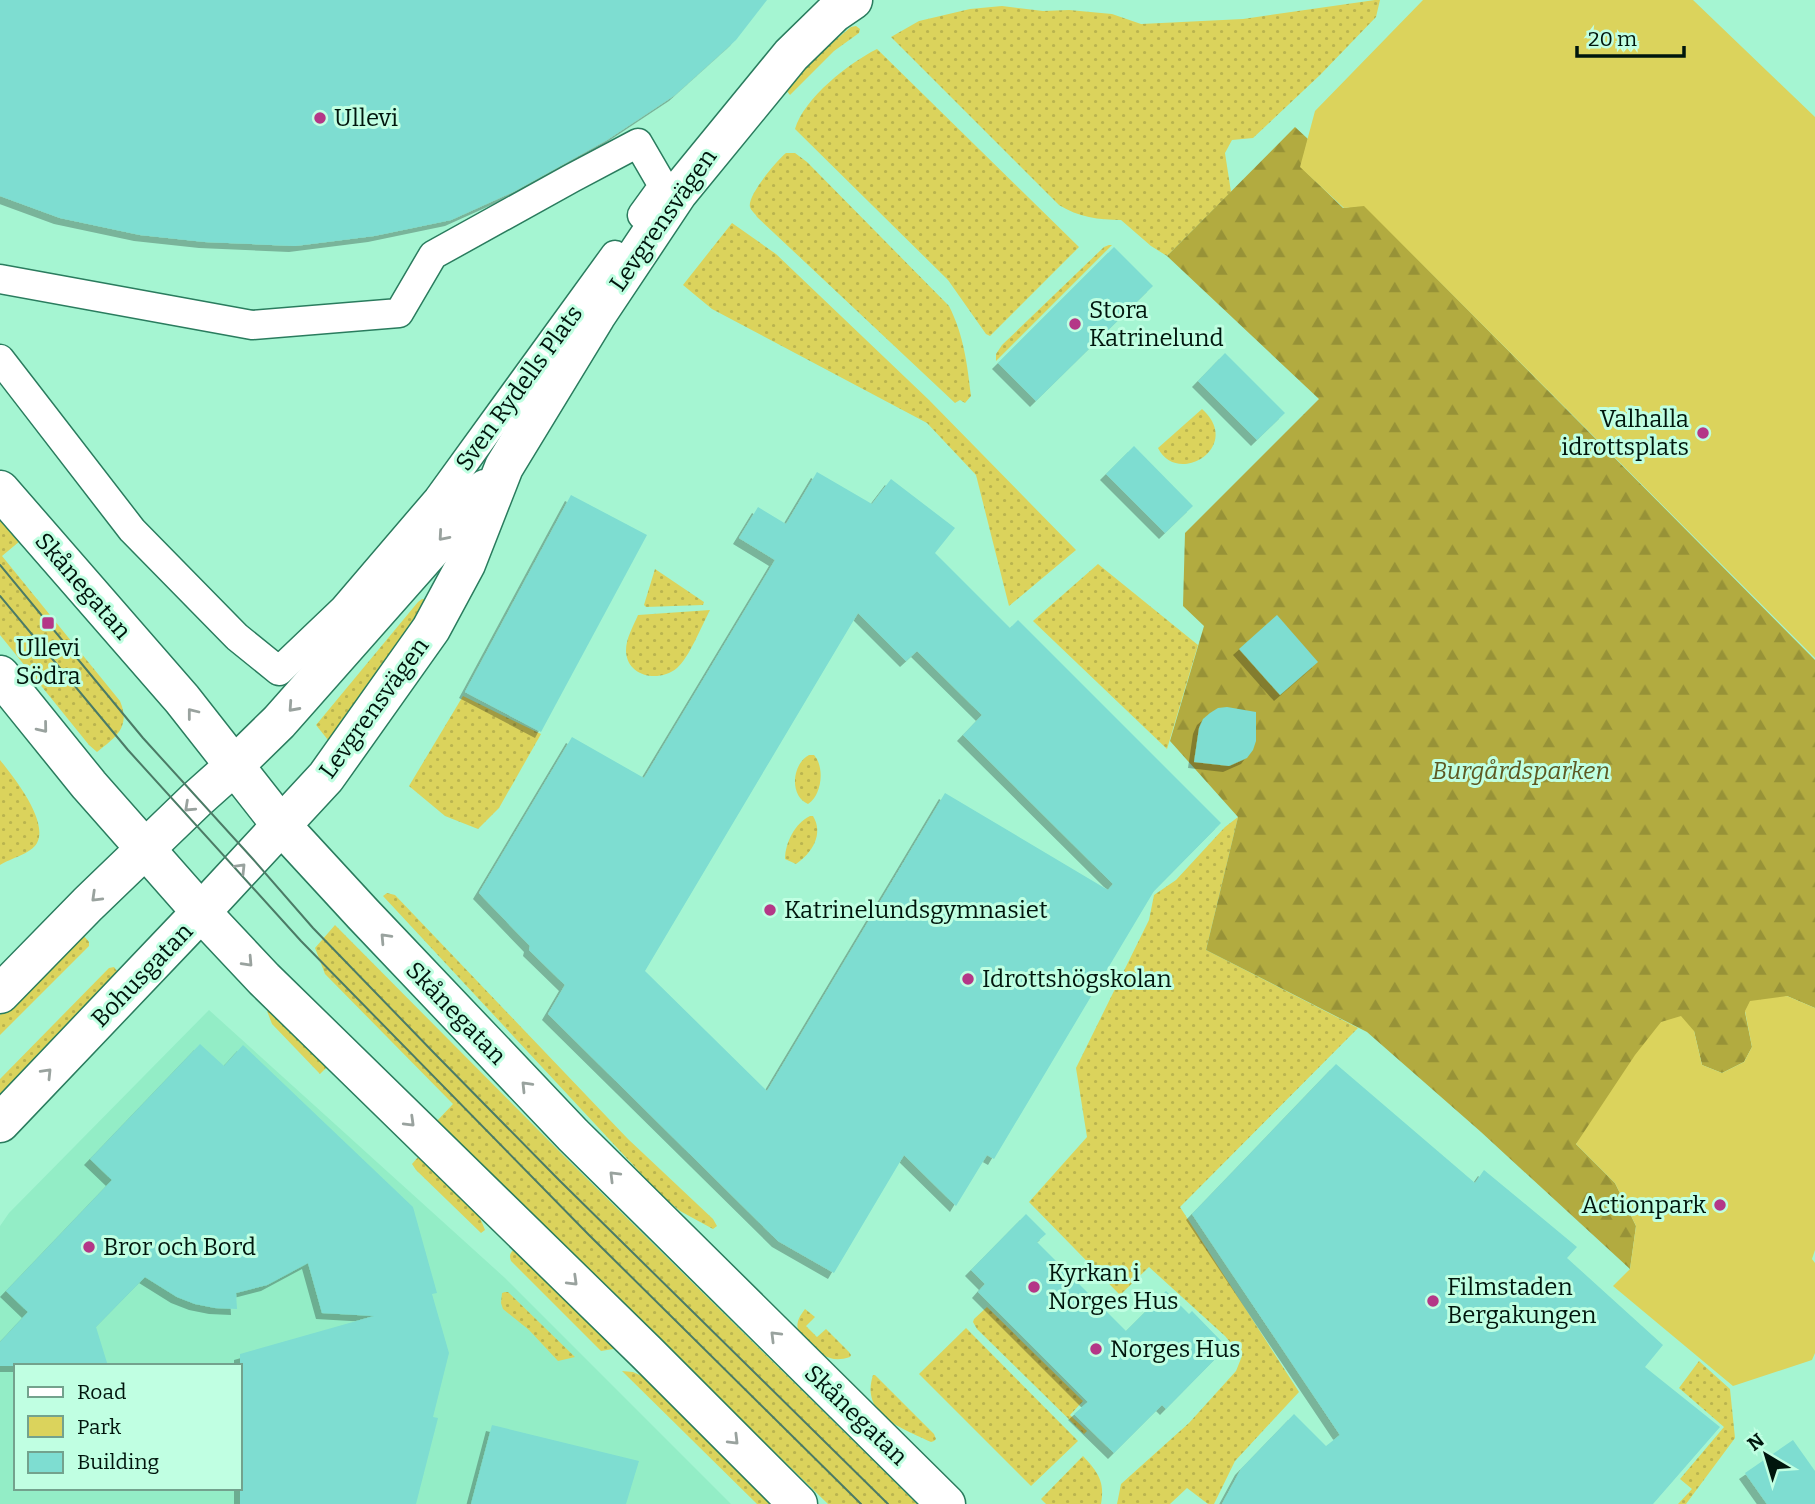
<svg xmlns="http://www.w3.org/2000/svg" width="1815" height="1504" font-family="Bitter,serif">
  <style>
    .built { fill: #93edc6; fill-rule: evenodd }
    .green { fill: url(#green-dots) }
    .forest { fill: url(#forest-firs) }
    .pitch { fill: #dbd35c }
    .building { fill: #7eddd1; fill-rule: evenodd; filter: url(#shadow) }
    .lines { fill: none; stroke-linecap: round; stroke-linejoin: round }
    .pedestrian-casing { stroke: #2a7c5e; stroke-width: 31 }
    .minor-casing { stroke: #2a7c5e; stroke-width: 41 }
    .secondary-casing { stroke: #2a7c5e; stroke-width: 41 }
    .pedestrian { stroke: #fff; stroke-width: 28 }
    .minor { stroke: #fff; stroke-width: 38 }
    .secondary { stroke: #fff; stroke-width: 38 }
    .tram { stroke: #4b7b66; stroke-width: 2 }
    .oneway { stroke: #99a29e }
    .poi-dot { fill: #b43787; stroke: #c0ffe2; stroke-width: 2.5 }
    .labels { text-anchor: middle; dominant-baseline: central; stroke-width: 6; stroke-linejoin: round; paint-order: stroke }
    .poi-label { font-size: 24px; fill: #00160d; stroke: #c0ffe2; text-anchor: start }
    .street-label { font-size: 24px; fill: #00160d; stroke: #c0ffe2 }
    .park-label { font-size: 24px; font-style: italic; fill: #5d5922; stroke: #c0ffe2 }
  </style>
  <defs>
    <pattern id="green-dots" width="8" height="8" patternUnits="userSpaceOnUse" patternTransform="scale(1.75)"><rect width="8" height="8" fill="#dbd35c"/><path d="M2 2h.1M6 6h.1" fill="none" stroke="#bab44f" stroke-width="1.8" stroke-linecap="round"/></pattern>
    <pattern id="forest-firs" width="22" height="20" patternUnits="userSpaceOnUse" patternTransform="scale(1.75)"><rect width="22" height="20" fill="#b2ab40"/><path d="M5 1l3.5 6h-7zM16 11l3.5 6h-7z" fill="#979237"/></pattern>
    <filter id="shadow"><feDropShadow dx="-6" dy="6" stdDeviation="0" flood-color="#0004"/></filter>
  </defs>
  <rect width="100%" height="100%" fill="#a5f5d2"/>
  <path class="built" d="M209,1010L505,1278L731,1504H0V1226L9,1213ZM16,1366H240V1488H16Z"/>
  <g class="green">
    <path d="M1375,0H1380L1376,17L1320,75L1253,138L1232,140L1225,153L1231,192L1167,256L1151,246L1121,220C1099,220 1078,217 1059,205L891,37L919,21L970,9L1002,6L1043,11L1069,10L1112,14L1141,24L1243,19Z"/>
    <polygon points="856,26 860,29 859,33 834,51 790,95 786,90 787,86 815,57 851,27"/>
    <path d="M877,49L1079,247L990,336L986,334L948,280L795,129C804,98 849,63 877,49Z"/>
    <path d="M786,153H795L807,162L949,306C964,336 967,363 971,396L965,403L960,400L955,403L757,217C755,213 751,211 750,207C747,196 777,160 786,153Z"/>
    <polygon points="732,223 776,254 929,400 1076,550 1009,606 976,475 927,423 712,309 683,285"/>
    <polygon points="1109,245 1112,245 996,361 996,354 1002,345 1104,247"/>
    <path d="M1202,409C1244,447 1177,487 1158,448Z"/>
    <path d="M0,517L20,541L2,556L120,701C131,727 116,737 97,752L89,745L0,635Z"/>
    <polygon points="1098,564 1198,645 1167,749 1033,621"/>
    <polygon points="655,569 704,602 703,605 646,607 644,605"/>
    <polygon points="422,599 428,600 328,740 316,725 418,602"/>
    <path d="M710,610C702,625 689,658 677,668C659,683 627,677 626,651C626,638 633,627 638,615Z"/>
    <polygon points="463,696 541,734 499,808 478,829 445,816 409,786"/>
    <path d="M809,755H814C825,767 822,795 808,804C789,796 792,764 809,755Z"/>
    <path d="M0,760C13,776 49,821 37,843C31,854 11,858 0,865Z"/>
    <path d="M810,816H813C824,834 812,853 796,864L785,859C785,843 795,823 810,816Z"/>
    <polygon points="1238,817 1206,950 1358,1028 1180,1207 1299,1392 1235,1461 1214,1504 1208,1504 1187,1488 1170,1504 1117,1504 1121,1484 1189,1423 1236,1371 1242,1356 1225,1336 1149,1267 1120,1295 1029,1202 1087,1137 1076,1068 1149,920 1154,895 1176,880 1225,827"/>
    <polygon points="387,893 395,895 628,1139 713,1219 717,1226 713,1229 680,1211 661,1195 383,896"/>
    <polygon points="335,925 564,1156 917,1504 828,1504 436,1122 453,1104 325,974 315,948"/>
    <polygon points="83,935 89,942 89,946 0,1035 0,1015"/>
    <polygon points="114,967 120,975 0,1098 0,1079 109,968"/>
    <polygon points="269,1009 328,1066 320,1074 272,1024 267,1011"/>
    <path d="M419,1156C442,1177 475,1199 485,1230L481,1233L416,1170L412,1164Z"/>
    <path d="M514,1249L616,1346L613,1349L601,1351L511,1261C509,1256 510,1253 514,1249Z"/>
    <polygon points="505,1292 508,1292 575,1357 558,1361 529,1330 503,1309 501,1303 502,1293"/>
    <polygon points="987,1307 1083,1401 1070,1415 1087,1431 1084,1434 977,1329 973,1322 974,1319"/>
    <path d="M805,1309L815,1317L806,1326L817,1337L826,1329L849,1352L851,1355L850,1357C831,1363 823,1356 809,1343C805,1340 799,1336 798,1330C796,1321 800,1316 805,1309Z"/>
    <polygon points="966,1328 1078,1441 1031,1486 919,1374"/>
    <polygon points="1699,1361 1730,1389 1735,1438 1686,1504 1678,1504 1692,1489 1680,1479 1724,1427 1679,1388"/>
    <polygon points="622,1371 633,1372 644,1377 775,1504 757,1504"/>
    <path d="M873,1375H875L934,1434L936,1439L934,1441L931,1442C902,1428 860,1415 873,1375Z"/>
    <path d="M1083,1456C1098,1472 1105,1482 1101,1504H1046L1041,1499Z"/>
  </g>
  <polygon class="forest" points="1295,127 1308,139 1301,167 1343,208 1364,205 1815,660 1815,1008 1787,996 1745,1012 1752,1047 1744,1062 1722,1073 1702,1065 1694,1031 1576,1144 1615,1183 1636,1226 1630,1269 1481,1132 1367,1032 1206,950 1238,817 1170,741 1204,626 1183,606 1185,533 1319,399 1167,256"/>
  <g class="pitch">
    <polygon points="1423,0 1693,0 1815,117 1815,658 1364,206 1344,208 1300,167 1315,111"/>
    <polygon points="1787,996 1815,1008 1815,1250 1812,1259 1815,1263 1815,1353 1812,1360 1733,1386 1613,1286 1630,1269 1636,1226 1615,1183 1576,1144 1635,1055 1661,1022 1681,1016 1694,1031 1702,1065 1722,1073 1744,1062 1752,1047 1745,1011 1750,1001"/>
  </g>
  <g class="building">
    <polygon points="0,0 767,0 736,40 675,95 607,140 513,192 451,220 374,236 295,246 205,242 140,235 60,218 0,196"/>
    <polygon points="1114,247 1153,286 1036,401 998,363"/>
    <polygon points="1225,353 1285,413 1257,440 1198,381"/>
    <polygon points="1134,446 1193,506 1165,533 1106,474"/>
    <path d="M817,472L872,504L891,479L955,528L935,553L1010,628L1018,620L1221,823L1154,891L994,1159L987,1155L956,1206L904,1155L834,1273L778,1241L548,1014L565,985L529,950L530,946L479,893L572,737L644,778L775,560L739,538L758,507L786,524ZM858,613L906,661L917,651L982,715L963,735L1113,884L1108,890L945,793L767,1091L645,971Z"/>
    <polygon points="571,495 647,535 541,732 465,692"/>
    <polygon points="1277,615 1318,662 1280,695 1239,649"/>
    <polygon points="1227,707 1256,712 1256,741 1253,750 1247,758 1229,766 1194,762 1199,728 1203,719 1210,713 1218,708"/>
    <polygon points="200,1044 224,1066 243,1045 413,1207 437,1293 432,1294 449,1353 433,1417 438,1418 416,1504 240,1504 240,1354 374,1316 322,1313 308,1263 267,1285 236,1293 237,1309 215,1308 195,1304 177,1297 145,1277 96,1327 108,1366 0,1366 0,1342 28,1312 6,1291 112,1180 90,1159"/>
    <polygon points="1336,1064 1475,1183 1484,1170 1577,1247 1567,1258 1663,1345 1645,1367 1720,1427 1653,1504 1222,1504 1241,1469 1294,1414 1326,1446 1340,1435 1192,1214"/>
    <polygon points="1026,1214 1046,1234 1037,1242 1126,1331 1166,1291 1189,1314 1192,1311 1227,1347 1166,1409 1162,1405 1114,1453 1074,1414 1088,1402 978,1292 985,1284 971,1270"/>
    <polygon points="492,1425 639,1461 626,1504 471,1504"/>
    <polygon points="1793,1440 1815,1471 1815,1504 1767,1504 1745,1473"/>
  </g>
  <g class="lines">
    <g class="pedestrian-casing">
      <g id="pedestrian">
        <polyline points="0,279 252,325 399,313 433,255 572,178 638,143 663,186 642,215"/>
        <polyline points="0,359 132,530 237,637 279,671 343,610 438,499 615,255"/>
      </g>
    </g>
    <g class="minor-casing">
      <g id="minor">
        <polyline points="0,994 88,904 197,799 234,766 279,722 485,489"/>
        <polyline points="0,1123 201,912 326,777 431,629 466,564 504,467 596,316 678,193 791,55 834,13 853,0"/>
      </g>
    </g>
    <g class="secondary-casing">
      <g id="secondary">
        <polyline points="0,490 182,699 281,825 363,914 573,1135 946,1504"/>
        <polyline points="0,675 89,785 201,912 264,979 646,1352 798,1504"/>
      </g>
    </g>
    <use href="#pedestrian" class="pedestrian"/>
    <use href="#minor" class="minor"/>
    <use href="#secondary" class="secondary"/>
    <g class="tram">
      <polyline points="0,565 143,738 252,858 313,928 436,1055 559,1180 888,1504"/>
      <polyline points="0,596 128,750 301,941 589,1235 861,1504"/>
    </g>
  </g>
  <defs><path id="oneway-chevron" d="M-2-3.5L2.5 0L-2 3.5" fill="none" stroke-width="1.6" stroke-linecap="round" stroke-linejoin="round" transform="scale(1.75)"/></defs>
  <g class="oneway">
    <use href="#oneway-chevron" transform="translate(443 536) rotate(131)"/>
    <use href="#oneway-chevron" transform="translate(293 707) rotate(132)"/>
    <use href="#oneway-chevron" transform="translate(192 713) rotate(-128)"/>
    <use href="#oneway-chevron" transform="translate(43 728) rotate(51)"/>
    <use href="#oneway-chevron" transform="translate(189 807) rotate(137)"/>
    <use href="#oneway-chevron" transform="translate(241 868) rotate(-46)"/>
    <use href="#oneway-chevron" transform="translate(96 897) rotate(136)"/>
    <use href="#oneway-chevron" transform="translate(385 938) rotate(-133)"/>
    <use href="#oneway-chevron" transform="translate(248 962) rotate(47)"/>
    <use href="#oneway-chevron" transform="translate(47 1073) rotate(-46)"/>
    <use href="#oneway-chevron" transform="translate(526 1086) rotate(-134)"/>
    <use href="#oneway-chevron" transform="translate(410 1122) rotate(44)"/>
    <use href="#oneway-chevron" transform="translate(614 1176) rotate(-135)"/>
    <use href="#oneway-chevron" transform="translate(573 1281) rotate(44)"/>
    <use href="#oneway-chevron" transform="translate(775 1336) rotate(-135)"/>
    <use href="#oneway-chevron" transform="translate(734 1440) rotate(45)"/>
  </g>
  <g class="poi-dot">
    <circle cx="320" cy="118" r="7"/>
    <circle cx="1075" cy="324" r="7"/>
    <circle cx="1703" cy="433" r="7"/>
    <rect x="41" y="616" width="14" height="14" rx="3.5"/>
    <circle cx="770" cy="910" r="7"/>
    <circle cx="968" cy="979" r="7"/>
    <circle cx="1720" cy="1205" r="7"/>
    <circle cx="89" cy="1247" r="7"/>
    <circle cx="1034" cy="1287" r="7"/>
    <circle cx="1433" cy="1301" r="7"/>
    <circle cx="1096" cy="1349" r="7"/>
  </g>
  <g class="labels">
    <g class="poi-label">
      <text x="334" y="118">Ullevi</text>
      <text x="1089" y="310">Stora<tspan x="1089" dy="28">Katrinelund</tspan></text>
      <text x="1689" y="419" text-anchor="end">Valhalla<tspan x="1689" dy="28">idrottsplats</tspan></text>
      <text x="48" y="648" text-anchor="middle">Ullevi<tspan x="48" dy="28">Södra</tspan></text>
      <text x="784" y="910">Katrinelundsgymnasiet</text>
      <text x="982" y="979">Idrottshögskolan</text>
      <text x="1706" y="1205" text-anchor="end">Actionpark</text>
      <text x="103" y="1247">Bror och Bord</text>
      <text x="1048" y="1273">Kyrkan i<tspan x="1048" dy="28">Norges Hus</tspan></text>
      <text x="1447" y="1287">Filmstaden<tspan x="1447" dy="28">Bergakungen</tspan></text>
      <text x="1110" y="1349">Norges Hus</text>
    </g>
    <g class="street-label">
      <text transform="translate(663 220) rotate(-55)">Levgrensvägen</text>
      <text transform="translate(519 388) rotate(-54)">Sven Rydells Plats</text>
      <text transform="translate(83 586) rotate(49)">Skånegatan</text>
      <text transform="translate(374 708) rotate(-54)">Levgrensvägen</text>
      <text transform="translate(142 975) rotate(-46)">Bohusgatan</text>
      <text transform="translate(456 1013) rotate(46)">Skånegatan</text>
      <text transform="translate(856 1415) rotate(44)">Skånegatan</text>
    </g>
    <g class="park-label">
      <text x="1521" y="771">Burgårdsparken</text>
    </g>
  </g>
  <rect x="14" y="1364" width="228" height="126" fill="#c0ffe2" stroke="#73a28d" stroke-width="2"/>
  <rect x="28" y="1387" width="35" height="10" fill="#ffffff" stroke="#73a28d" stroke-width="2"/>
  <text x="77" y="1399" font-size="21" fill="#00160d">Road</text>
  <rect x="28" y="1416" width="35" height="21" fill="#dbd35c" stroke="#73a28d" stroke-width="2"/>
  <text x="77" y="1434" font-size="21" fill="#00160d">Park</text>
  <rect x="28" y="1452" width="35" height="21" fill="#7eddd1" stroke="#73a28d" stroke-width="2"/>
  <text x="77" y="1469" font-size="21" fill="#00160d">Building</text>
  <g transform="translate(1766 1455) rotate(322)" stroke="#c0ffe2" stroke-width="5" paint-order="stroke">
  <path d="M0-5L12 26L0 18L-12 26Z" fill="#00160d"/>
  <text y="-10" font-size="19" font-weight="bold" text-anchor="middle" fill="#00160d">N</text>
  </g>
  <path d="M1577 46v10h107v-10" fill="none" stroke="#00160d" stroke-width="3.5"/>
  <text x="1588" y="46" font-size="21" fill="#00160d" stroke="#c0ffe2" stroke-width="5" paint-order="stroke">20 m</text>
</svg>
